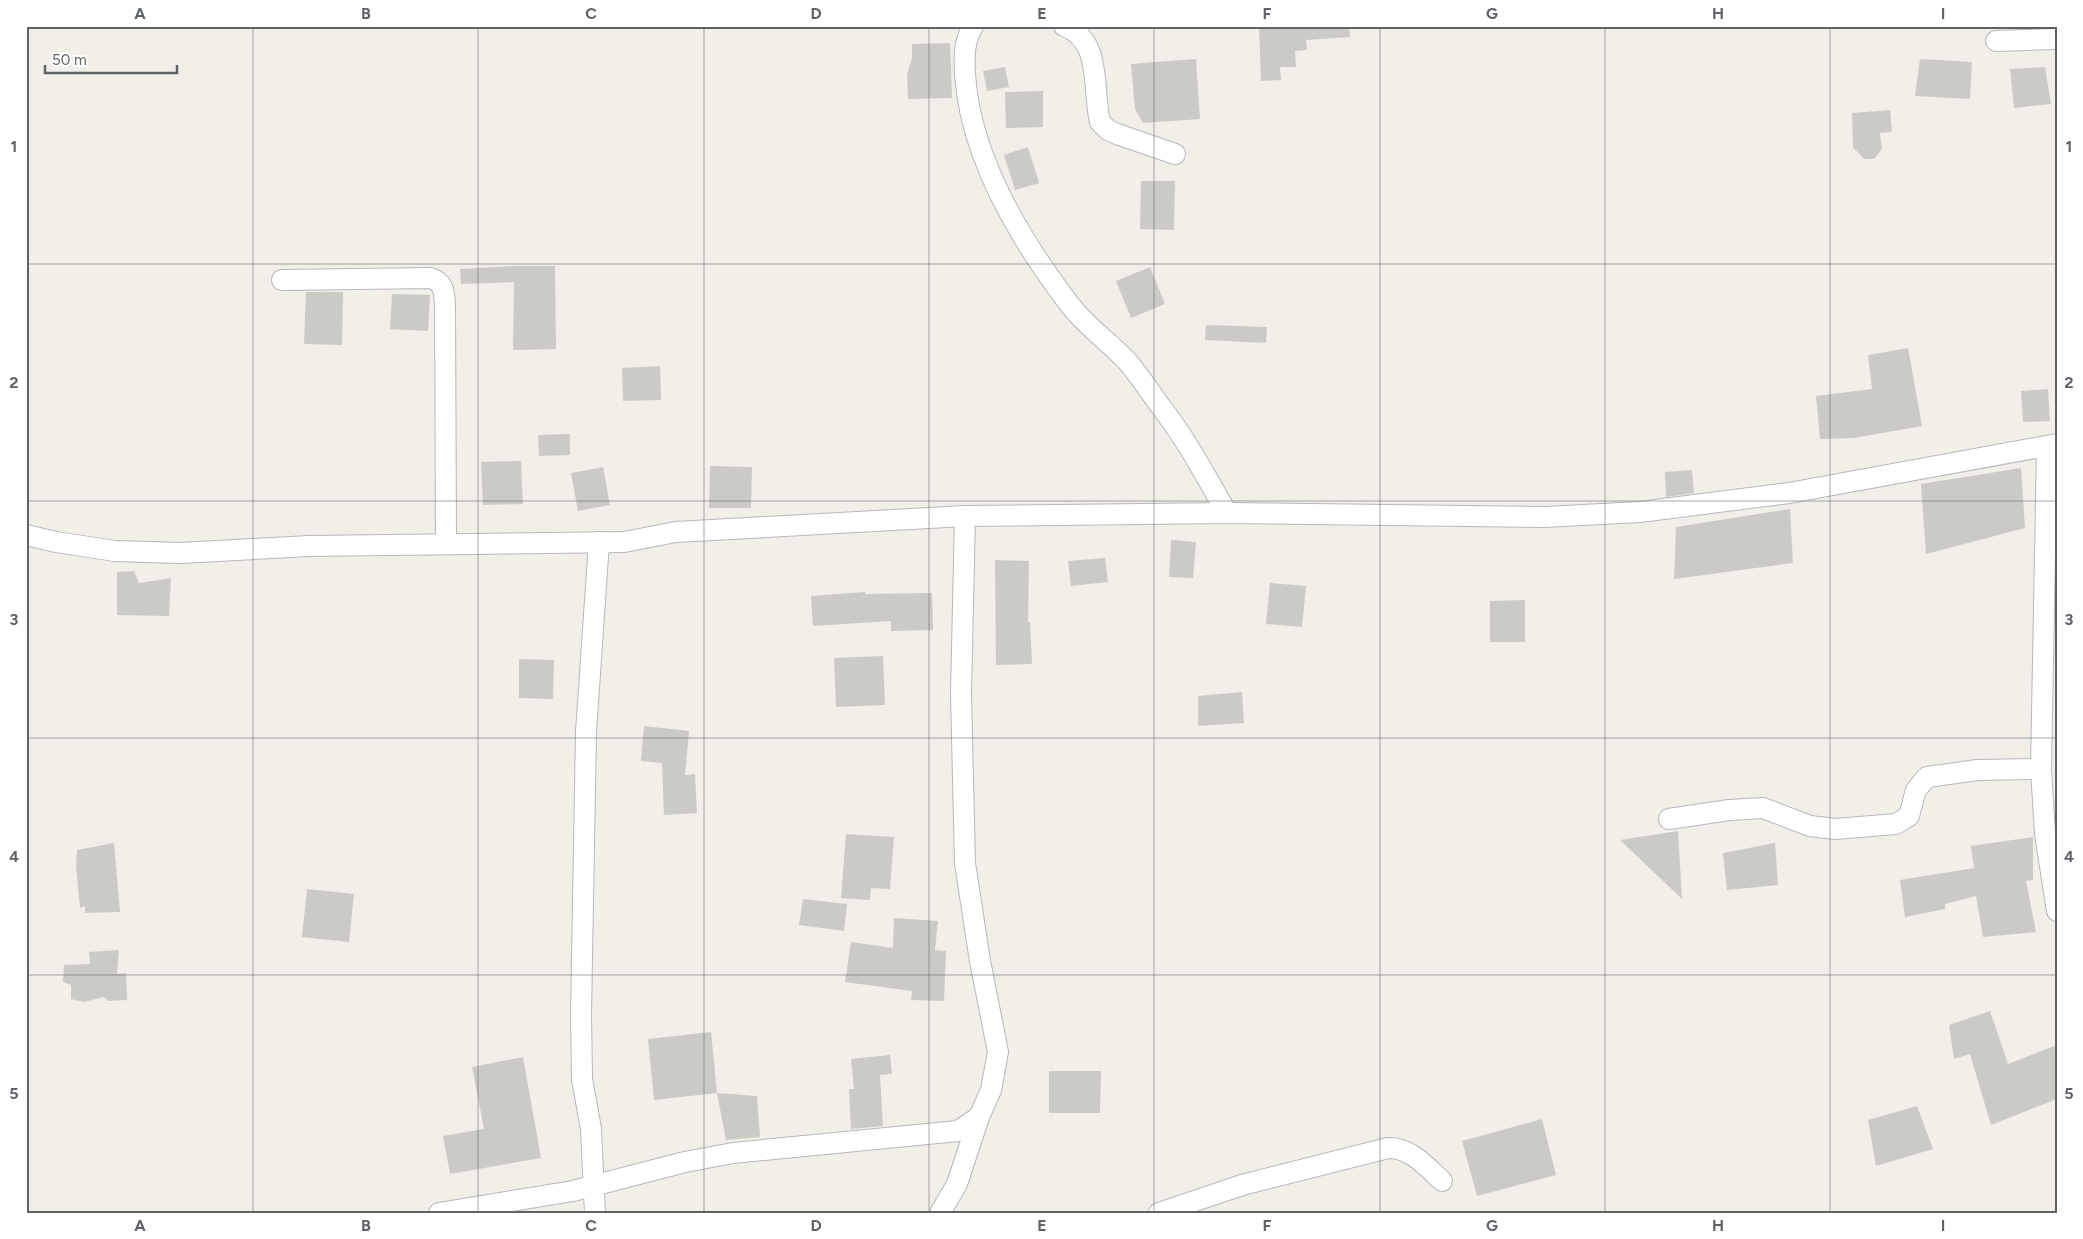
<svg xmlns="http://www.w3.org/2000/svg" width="2083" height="1239" font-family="Figtree,sans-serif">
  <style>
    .building { fill: #cccac5 }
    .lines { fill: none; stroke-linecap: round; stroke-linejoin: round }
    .street-casing { stroke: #b5b8bc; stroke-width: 22 }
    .street { stroke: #fff; stroke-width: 20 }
    .grid { fill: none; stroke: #5f6368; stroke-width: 1; stroke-opacity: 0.55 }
    .neatline { fill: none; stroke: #5f6368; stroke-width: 2 }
    .grid-label { font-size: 16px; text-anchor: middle; font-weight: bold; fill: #5f6368 }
  </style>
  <rect width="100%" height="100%" fill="#f1efe8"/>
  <g class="building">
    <polygon points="1259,26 1349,26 1350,37 1306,40 1307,50 1295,51 1296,67 1280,67 1281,80 1261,81"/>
    <polygon points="950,43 952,98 908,99 907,75 912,58 912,44"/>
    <polygon points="1196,59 1200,119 1143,123 1135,109 1131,64"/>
    <polygon points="1920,59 1972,62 1970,99 1915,96"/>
    <polygon points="1005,67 1009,87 987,91 983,71"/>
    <polygon points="2045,67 2051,104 2014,108 2010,69"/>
    <polygon points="1043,91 1043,127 1006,128 1005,92"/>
    <polygon points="1890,110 1892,132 1880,133 1882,149 1874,159 1864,159 1853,147 1852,113"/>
    <polygon points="1028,147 1039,183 1015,190 1004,155"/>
    <polygon points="1141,181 1175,181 1174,230 1140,229"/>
    <polygon points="514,266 555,266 556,349 513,350 514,282 461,284 460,269"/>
    <polygon points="1150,267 1165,304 1131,318 1116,281"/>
    <polygon points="306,292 343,292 342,345 304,344"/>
    <polygon points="392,294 430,295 428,331 390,329"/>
    <polygon points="1206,325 1267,327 1266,343 1205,340"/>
    <polygon points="1908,348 1922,426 1854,438 1820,439 1816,396 1872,389 1868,355"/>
    <polygon points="660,366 661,400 623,401 622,368"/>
    <polygon points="2048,389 2050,421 2023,422 2021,391"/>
    <polygon points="570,434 570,455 539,456 538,435"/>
    <polygon points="521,461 523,504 483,505 481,462"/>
    <polygon points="710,466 752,467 751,508 709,508"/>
    <polygon points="603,467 610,505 578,511 571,473"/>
    <polygon points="2021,468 2025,528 1926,554 1921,484"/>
    <polygon points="1692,470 1694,493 1666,497 1665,472"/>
    <polygon points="1790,509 1793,563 1674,579 1676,527"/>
    <polygon points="1171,540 1196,542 1193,578 1169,577"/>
    <polygon points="1105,558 1108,582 1071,586 1068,561"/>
    <polygon points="995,560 1029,561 1028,622 1030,622 1032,664 996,665"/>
    <polygon points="134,571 139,583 171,578 169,616 117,615 117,572"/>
    <polygon points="1270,583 1306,586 1302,627 1266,624"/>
    <polygon points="865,592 865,594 932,593 933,630 891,631 891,621 813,626 811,596"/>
    <polygon points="1525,600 1525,642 1490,642 1490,601"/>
    <polygon points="883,656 885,705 836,707 834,658"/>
    <polygon points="519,659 554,660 553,699 519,698"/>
    <polygon points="1242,692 1244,723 1198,726 1198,696"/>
    <polygon points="644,726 689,731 685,775 695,774 697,813 664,815 662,763 641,761"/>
    <polygon points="1678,831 1682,899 1620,840"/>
    <polygon points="846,834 894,837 890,889 871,888 870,900 841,898"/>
    <polygon points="2033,837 2033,880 2026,881 2036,932 1983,937 1976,896 1945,904 1945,909 1905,917 1900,880 1974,868 1971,846"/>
    <polygon points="114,843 120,912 85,913 85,906 80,908 76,866 77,850"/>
    <polygon points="1775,843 1778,885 1727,890 1723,853"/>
    <polygon points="307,889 354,894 349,942 302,937"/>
    <polygon points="803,899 847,904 844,931 799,925"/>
    <polygon points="894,918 938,921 935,950 946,951 944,1001 911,1000 912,991 845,982 851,942 893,948"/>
    <polygon points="119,950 117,974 126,973 127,1000 108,1001 104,997 84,1002 71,999 71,985 63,982 64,965 90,964 89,952"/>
    <polygon points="1990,1011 2008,1064 2057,1045 2057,1099 1991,1125 1970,1054 1954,1059 1949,1025"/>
    <polygon points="711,1032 717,1093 654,1100 648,1039"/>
    <polygon points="890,1055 892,1074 880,1075 883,1126 851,1129 849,1089 854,1089 851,1059"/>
    <polygon points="523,1057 541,1158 450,1174 443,1136 484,1129 472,1067"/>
    <polygon points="1049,1071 1101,1071 1100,1113 1049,1113"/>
    <polygon points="717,1093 757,1096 760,1137 726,1140"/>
    <polygon points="1917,1106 1933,1149 1876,1166 1868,1120"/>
    <polygon points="1542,1119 1556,1175 1477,1196 1462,1141"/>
  </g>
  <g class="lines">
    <g class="street-casing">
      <g id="street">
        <path d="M973,26C964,41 964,56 965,74C970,156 1021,241 1070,305C1086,326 1109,342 1127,361C1139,375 1150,392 1161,407C1187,440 1206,477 1227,513"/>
        <path d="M1064,26C1103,40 1092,90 1100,122L1108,130L1117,134L1175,154"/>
        <polyline points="1996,41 2057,39"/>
        <path d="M282,280L430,278C444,282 444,291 445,304L446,544"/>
        <polyline points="2047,446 2041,769 2045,834 2057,911"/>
        <polyline points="26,535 56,542 115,551 180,553 309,546 624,542 676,532 965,516 1227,513 1545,517 1640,512 1789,493 2057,444"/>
        <polyline points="1669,819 1729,810 1763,808 1810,826 1835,829 1896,824 1909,816 1916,790 1927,777 1977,770 2041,769"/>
        <polyline points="439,1213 573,1191 685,1162 733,1153 958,1131 979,1117 991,1090 998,1052 980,961 965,863 961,694 965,516"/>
        <polyline points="595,1213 591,1129 582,1079 581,1015 586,732 599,542"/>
        <polyline points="940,1213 957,1184 979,1117"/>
        <path d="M1159,1213L1242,1185L1388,1148C1410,1147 1427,1167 1442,1181"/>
      </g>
    </g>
    <use href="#street" class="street"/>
  </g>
  <path class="grid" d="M253,26V1213M478,26V1213M704,26V1213M929,26V1213M1154,26V1213M1380,26V1213M1605,26V1213M1830,26V1213M26,264H2057M26,501H2057M26,738H2057M26,975H2057"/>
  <rect width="2083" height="1239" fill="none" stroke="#ffffff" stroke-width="55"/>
  <path d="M45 65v8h132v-8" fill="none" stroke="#5f6368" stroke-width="2.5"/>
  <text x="52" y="65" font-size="15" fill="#5f6368" stroke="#ffffff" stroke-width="4" paint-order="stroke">50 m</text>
  <rect x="28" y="28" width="2028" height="1184" class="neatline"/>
  <g class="grid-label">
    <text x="140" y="19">A</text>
    <text x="366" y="19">B</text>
    <text x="591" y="19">C</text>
    <text x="816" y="19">D</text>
    <text x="1042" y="19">E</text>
    <text x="1267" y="19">F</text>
    <text x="1492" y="19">G</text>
    <text x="1718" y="19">H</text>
    <text x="1943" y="19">I</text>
    <text x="14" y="152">1</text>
    <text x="2069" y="152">1</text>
    <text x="14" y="388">2</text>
    <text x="2069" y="388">2</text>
    <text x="14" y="625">3</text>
    <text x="2069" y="625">3</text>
    <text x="14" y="862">4</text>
    <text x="2069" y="862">4</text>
    <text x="14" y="1099">5</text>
    <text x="2069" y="1099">5</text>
    <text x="140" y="1231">A</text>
    <text x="366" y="1231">B</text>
    <text x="591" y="1231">C</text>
    <text x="816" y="1231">D</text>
    <text x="1042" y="1231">E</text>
    <text x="1267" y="1231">F</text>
    <text x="1492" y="1231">G</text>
    <text x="1718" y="1231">H</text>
    <text x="1943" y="1231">I</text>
  </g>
</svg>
